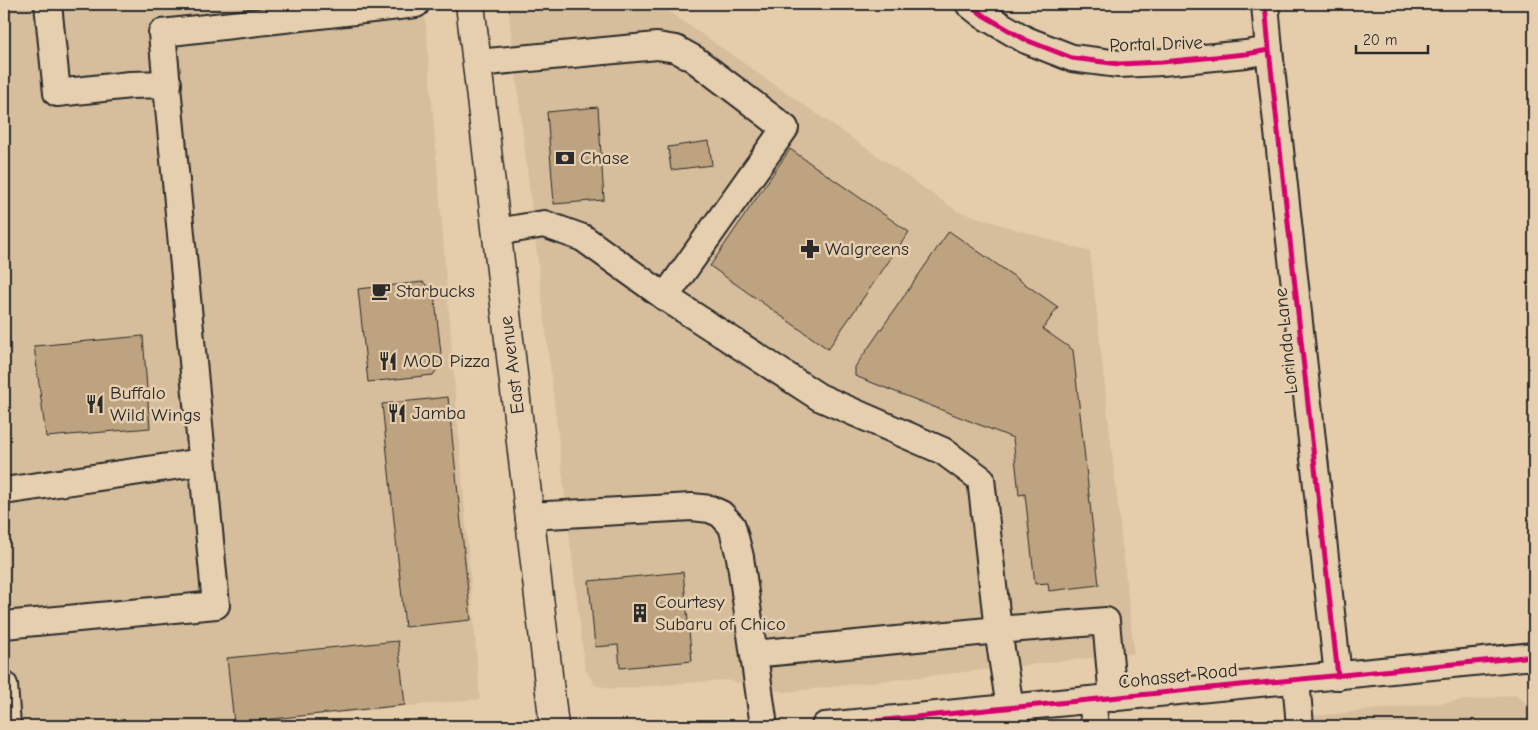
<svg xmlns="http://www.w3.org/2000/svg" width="1538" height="730" font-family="'Comic Neue',sans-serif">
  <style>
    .built { fill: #d6bd9b }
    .building { fill: #bda37f; stroke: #2b2b2b }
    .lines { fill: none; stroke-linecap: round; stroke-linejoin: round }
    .minor-casing { stroke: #2b2b2b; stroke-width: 30 }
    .major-casing { stroke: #2b2b2b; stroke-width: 31 }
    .minor { stroke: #e6cfaf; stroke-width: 26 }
    .major { stroke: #e6cfaf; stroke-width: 28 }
    .cycleway-casing { stroke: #e6cfaf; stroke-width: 8 }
    .cycleway { stroke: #d6006c; stroke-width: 5 }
    .labels { text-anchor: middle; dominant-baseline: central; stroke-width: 5; stroke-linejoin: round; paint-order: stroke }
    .street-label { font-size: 19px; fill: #2b2b2b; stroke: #e6cfaf }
    .poi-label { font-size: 19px; fill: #2b2b2b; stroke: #e6cfaf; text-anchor: start }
  </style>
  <rect width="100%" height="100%" fill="#e5ccaa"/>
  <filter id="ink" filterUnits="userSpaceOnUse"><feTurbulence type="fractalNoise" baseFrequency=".02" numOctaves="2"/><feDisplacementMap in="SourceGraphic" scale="10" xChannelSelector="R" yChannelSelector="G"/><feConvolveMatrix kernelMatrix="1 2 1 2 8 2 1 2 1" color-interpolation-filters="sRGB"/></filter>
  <g filter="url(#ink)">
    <g class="built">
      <polygon points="4,4 424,4 480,699 211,726 4,726"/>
      <polygon points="508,4 661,4 661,6 957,211 1090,252 1134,653 784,692 726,680 611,689 595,685 585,669"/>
      <polygon points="1516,695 1534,711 1534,726 1221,726"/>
    </g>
    <g class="building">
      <polygon points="598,107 604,200 554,204 547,112"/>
      <polygon points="709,141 712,165 671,170 668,147"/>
      <polygon points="790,149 909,232 828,349 710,266"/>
      <polygon points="949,231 1058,307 1043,329 1073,350 1099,585 1049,591 1048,583 1035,584 1025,494 1019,495 1013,438 855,376 855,367"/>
      <polygon points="423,282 434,292 442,362 433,375 368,382 358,289"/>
      <polygon points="143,336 150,428 46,437 34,346"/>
      <polygon points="448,397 471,620 405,627 382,404"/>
      <polygon points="683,572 692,661 620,668 618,645 595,647 589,581"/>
      <polygon points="398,641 405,705 234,723 227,658"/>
    </g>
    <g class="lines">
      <g class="minor-casing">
        <g id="minor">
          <polyline points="48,4 57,93 130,85 168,84"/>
          <polyline points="969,4 983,15 1026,40 1072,58 1119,64 1162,62 1246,54 1269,50"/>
          <polyline points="1265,4 1269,50 1338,676"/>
          <polyline points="477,63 657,46 676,49 694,59 785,128 665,297 819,397 943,451 981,479 998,630 754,654"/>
          <polyline points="497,232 544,224 583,238 665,297"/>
          <polyline points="4,491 202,462"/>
          <polyline points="529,516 692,507 710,509 721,514 732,526 740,557 764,726"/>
          <polyline points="4,625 216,605 162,33 416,4"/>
          <polyline points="1296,680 1300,726"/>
          <polyline points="4,685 7,726"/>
          <polyline points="1092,700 1095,726"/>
          <polyline points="1010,708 998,630 1106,621 1113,698"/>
          <polyline points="825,726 1534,656"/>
        </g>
      </g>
      <g class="major-casing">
        <polyline id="major" points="470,4 554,726"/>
      </g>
      <use href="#minor" class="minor"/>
      <use href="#major" class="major"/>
      <g class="cycleway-casing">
        <g id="cycleway">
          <polyline points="969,4 983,15 1026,40 1072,58 1119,64 1162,62 1246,54 1269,50"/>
          <polyline points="1265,4 1269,50 1338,676"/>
          <polyline points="825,726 1534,656"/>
        </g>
      </g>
      <use href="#cycleway" class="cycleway"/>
    </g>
  </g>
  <defs>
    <g id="bank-bare" transform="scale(1.5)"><path d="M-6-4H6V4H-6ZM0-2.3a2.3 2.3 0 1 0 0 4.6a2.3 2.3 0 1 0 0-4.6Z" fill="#2b2b2b" stroke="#e6cfaf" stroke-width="2.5" paint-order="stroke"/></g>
    <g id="pharmacy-bare" transform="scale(1.5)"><path d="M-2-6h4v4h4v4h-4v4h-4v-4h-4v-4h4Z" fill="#2b2b2b" stroke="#e6cfaf" stroke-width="2.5" paint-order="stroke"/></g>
    <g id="cafe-bare" transform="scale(1.5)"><path d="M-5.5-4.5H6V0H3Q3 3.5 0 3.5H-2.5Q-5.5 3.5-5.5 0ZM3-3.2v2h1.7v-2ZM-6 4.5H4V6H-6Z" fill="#2b2b2b" stroke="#e6cfaf" stroke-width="2.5" paint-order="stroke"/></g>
    <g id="restaurant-bare" transform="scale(1.5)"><path d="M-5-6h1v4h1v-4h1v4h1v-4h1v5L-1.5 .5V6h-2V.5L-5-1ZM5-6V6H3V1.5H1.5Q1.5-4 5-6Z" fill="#2b2b2b" stroke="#e6cfaf" stroke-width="2.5" paint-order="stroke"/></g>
    <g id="building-bare" transform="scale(1.5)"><path d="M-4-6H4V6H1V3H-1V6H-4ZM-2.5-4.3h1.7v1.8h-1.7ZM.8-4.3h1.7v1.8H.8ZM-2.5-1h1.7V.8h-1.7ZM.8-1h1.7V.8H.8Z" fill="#2b2b2b" stroke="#e6cfaf" stroke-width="2.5" paint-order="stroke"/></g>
  </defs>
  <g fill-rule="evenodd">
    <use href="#bank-bare" x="565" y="158"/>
    <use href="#pharmacy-bare" x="810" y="249"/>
    <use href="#cafe-bare" x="381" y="291"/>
    <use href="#restaurant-bare" x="388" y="361"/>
    <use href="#restaurant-bare" x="95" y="404"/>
    <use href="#restaurant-bare" x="397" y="413"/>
    <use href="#building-bare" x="640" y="613"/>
  </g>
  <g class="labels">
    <g class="street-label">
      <text transform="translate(1156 44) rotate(-2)">Portal Drive</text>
      <text transform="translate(1286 341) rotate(-96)">Lorinda Lane</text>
      <text transform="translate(512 365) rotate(-97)">East Avenue</text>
      <text transform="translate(1178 676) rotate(-6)">Cohasset Road</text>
    </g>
    <g class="poi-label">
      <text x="580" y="158">Chase</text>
      <text x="825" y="249">Walgreens</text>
      <text x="396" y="291">Starbucks</text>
      <text x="403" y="361">MOD Pizza</text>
      <text x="110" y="393">Buffalo<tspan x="110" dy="22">Wild Wings</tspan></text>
      <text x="412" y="413">Jamba</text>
      <text x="655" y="602">Courtesy<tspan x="655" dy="22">Subaru of Chico</tspan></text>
    </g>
  </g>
  <rect width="1538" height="730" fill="none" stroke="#e6cfaf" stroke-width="20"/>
  <rect x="10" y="10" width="1518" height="710" fill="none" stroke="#2b2b2b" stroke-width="2" filter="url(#ink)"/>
  <path d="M1356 45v8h72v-8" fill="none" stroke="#2b2b2b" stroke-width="2.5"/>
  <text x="1363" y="45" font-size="15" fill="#2b2b2b" stroke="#e6cfaf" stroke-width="4" paint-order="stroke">20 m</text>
</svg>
